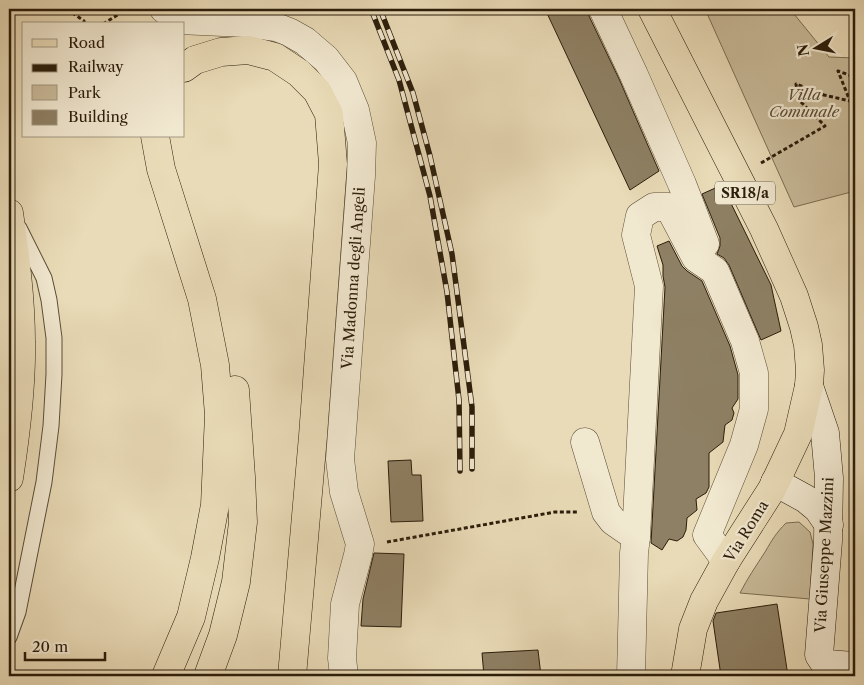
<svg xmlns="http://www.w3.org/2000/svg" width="864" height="685" font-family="'Libre Caslon Text',serif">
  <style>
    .green { fill: #c9bb9a; stroke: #7a6c52 }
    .building { fill: #8e8064; stroke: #2b1d0b }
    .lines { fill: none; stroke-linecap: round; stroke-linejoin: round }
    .lane-casing { stroke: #5a4c36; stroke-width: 17 }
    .street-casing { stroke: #5a4c36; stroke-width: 29 }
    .secondary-casing { stroke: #2b1d0b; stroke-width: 29 }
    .primary-casing { stroke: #2b1d0b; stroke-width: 29 }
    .highway-casing { stroke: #2b1d0b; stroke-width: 29 }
    .path { stroke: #2b1d0b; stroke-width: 3; stroke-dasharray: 4 2.5; stroke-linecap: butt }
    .lane { stroke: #f1e8d0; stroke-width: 15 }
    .street { stroke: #f1e8d0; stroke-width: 28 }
    .secondary { stroke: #f1e8d0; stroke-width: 28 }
    .primary { stroke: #e9dbb7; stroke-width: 28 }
    .highway { stroke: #e9dbb7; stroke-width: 28 }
    .rail-casing { stroke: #2b1d0b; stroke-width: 5.5 }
    .rail { stroke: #f1e8d0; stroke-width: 4; stroke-dasharray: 11; stroke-linecap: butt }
    .labels { text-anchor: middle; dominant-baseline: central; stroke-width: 4.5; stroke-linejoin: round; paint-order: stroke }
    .shield { fill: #f1e8d0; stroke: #665a46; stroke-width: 1 }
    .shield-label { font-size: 14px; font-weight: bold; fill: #2b1d0b }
    .park-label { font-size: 15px; font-style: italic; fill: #5a4c36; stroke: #f1e8d0 }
    .street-label { font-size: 15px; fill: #2b1d0b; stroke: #f1e8d0 }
  </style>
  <rect width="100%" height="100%" fill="#e9dbb7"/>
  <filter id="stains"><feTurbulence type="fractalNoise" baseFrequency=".004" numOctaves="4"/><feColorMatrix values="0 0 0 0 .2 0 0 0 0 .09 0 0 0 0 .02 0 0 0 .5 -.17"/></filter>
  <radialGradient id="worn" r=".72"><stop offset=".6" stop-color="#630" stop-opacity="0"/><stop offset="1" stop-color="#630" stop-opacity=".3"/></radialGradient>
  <g class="green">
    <polygon points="705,9 790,9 829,57 855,58 855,191 794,207"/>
    <path d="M799,522L810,532L813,544L810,599L740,593C747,579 756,566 765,552C772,540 776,533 786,523Z"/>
  </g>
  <g class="building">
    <polygon points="545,9 588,9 589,16 620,81 659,171 630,190"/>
    <polygon points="722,185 771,285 781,331 761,340 729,265 724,258 717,254 720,246 720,238 702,194"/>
    <polygon points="669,241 682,266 687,271 702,281 730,346 738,375 738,399 732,408 734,413 732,420 725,425 723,442 709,453 709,487 706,493 696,499 697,510 687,518 686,530 683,537 677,541 669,539 662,550 651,543 665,287 663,276 663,265 657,246"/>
    <polygon points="411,460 412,475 421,475 423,521 391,522 388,461"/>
    <polygon points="374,553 404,554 401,627 361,626 363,599"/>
    <polygon points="777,604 788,676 721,676 713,621 716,613"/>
    <polygon points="538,650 541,676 484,676 482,653"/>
  </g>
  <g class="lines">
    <g class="lane-casing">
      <polyline id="lane" points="9,637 18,612 44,482 51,426 54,374 54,338 49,300 44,278 19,228"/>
    </g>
    <g class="street-casing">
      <g id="street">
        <polyline points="164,9 179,20 245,23 276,27 289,32 305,41 326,59 343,81 355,110 362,143 361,176 340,459 344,492 360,544 358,555 345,604 342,658 344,676"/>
        <polyline points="603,9 634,75 682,184 705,244"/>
        <polyline points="585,442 606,512 613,521 636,537"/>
        <polyline points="631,676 634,553 636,537 649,286 636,235 640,216 654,207 669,207 696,258 715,271 745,341 754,373 754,409 744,445 707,535 726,561"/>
      </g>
    </g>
    <g class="secondary-casing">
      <g id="secondary">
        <polyline points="809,386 825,433 829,478 828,541 819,655 825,664 855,666"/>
        <polyline points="775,482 806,499 818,509 829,525"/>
      </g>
    </g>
    <g class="primary-casing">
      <polyline id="primary" points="652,9 764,229 794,296 804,327 808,345 810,370 809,386 798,434 772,489 726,561 704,601 693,629 685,676"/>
    </g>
    <g class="highway-casing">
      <g id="highway">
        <polyline points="184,68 195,60 221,52 248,50 275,57 299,73 317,91 329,114 333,164 313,436 292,676"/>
        <polyline points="155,136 161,169 202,299 215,365 219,415 215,505 205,558 191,617 166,676"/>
        <path d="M9,213C15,255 21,298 21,342C22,387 16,433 9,478"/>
        <polyline points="208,676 223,635 236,582 243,522 241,477 235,390"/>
      </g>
    </g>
    <g class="path">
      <polyline points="67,9 84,21 85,24"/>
      <polyline points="103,24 127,9"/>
      <polyline points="761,163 825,126 798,99 796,84 824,95 850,101 838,71 855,77"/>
      <polyline points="387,542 555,512 578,512"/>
    </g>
    <use href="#lane" class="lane"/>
    <use href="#street" class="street"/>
    <use href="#secondary" class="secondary"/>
    <use href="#primary" class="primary"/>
    <use href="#highway" class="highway"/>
    <g class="rail-casing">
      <g id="rail">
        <polyline points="371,9 399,80 430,196 447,292 459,400 460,471"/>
        <polyline points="380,9 413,93 430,156 452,254 472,407 472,469"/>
      </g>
    </g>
    <use href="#rail" class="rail"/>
  </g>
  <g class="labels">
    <rect class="shield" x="715" y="181.5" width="60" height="23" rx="4"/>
    <g class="shield-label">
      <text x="745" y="193">SR18/a</text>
    </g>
    <g class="park-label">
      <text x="804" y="94">Villa<tspan x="804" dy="17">Comunale</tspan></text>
    </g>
    <g class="street-label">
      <text transform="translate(353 278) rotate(-86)">Via Madonna degli Angeli</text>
      <text transform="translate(746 531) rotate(-58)">Via Roma</text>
      <text transform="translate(824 555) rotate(-87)">Via Giuseppe Mazzini</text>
    </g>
  </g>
  <rect width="864" height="685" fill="none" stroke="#e9dbb7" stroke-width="30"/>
  <rect x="10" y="10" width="844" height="665" fill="none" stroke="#2b1d0b" stroke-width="2.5"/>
  <rect x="15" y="15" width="834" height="655" fill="none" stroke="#2b1d0b"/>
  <rect x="22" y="22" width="162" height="115" fill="#f1e8d0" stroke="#a29781"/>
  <rect x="32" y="39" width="25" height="8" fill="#e9dbb7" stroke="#a29781"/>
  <text x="68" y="48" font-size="15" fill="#2b1d0b">Road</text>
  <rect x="32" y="64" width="25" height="8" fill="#2b1d0b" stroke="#a29781"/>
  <text x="68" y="72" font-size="15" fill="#2b1d0b">Railway</text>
  <rect x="32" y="85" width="25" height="15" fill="#c9bb9a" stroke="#a29781"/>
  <text x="68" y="98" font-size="15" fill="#2b1d0b">Park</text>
  <rect x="32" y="110" width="25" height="15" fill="#8e8064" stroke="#a29781"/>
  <text x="68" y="122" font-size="15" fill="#2b1d0b">Building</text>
  <g transform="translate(816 48) rotate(260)" stroke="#f1e8d0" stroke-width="4" paint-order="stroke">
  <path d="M0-4L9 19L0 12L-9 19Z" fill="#2b1d0b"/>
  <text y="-8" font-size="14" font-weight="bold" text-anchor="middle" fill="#2b1d0b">N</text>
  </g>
  <path d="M25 652v8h80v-8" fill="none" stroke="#2b1d0b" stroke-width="2.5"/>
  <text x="32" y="652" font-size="15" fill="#2b1d0b" stroke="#f1e8d0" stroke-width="4" paint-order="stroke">20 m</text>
  <rect width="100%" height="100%" filter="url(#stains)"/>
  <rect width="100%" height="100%" fill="url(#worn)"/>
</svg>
